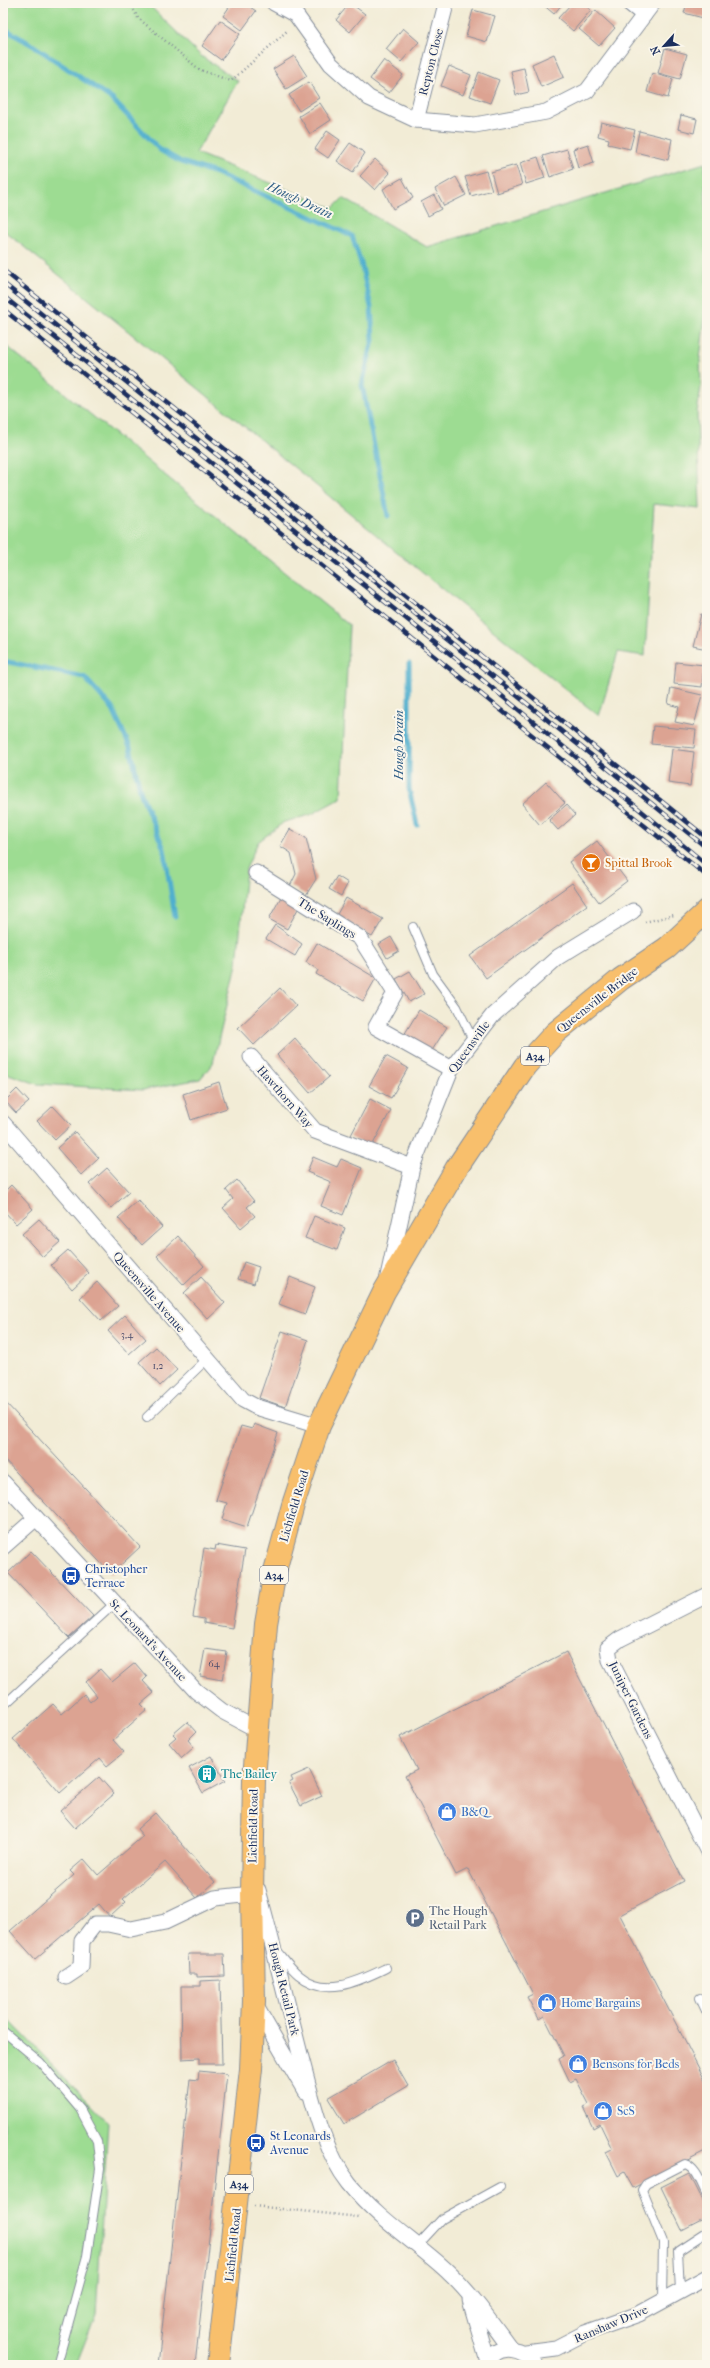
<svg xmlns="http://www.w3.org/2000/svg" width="710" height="2368" font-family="'IM FELL French Canon',serif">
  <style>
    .green { fill: #9ddc92; stroke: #5c8678 }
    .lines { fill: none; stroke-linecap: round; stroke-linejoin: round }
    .stream { stroke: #4fafce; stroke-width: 5 }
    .building { fill: #dca392 }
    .service-casing { stroke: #868e9a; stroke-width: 10 }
    .minor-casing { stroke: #868e9a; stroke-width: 17 }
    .trunk-casing { stroke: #868e9a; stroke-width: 24 }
    .path { stroke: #868e9a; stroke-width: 2.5; stroke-dasharray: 1 3; stroke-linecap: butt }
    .service { stroke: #fff; stroke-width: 8 }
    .minor { stroke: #fff; stroke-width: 15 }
    .trunk { stroke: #f8bf6c; stroke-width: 22 }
    .rail-casing { stroke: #1b2f5e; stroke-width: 4.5 }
    .rail { stroke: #fbf7ec; stroke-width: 3; stroke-dasharray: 9; stroke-linecap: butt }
    .labels { text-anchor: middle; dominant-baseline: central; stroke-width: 4; stroke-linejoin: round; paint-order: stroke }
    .number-label { font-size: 10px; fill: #4b4c6b }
    .shield { fill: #fbf7ec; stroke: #5e6b89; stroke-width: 1 }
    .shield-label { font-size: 11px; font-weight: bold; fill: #1b2f5e }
    .street-label { font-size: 12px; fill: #1b2f5e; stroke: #fbf7ec }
    .food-label { font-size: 12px; fill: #c56008; stroke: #fbf7ec; text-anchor: start }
    .transit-label { font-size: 12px; fill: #164399; stroke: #fbf7ec; text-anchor: start }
    .culture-label { font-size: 12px; fill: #0d838f; stroke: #fbf7ec; text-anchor: start }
    .shop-label { font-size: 12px; fill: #366cbe; stroke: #fbf7ec; text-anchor: start }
    .service-label { font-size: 12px; fill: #4e5e75; stroke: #fbf7ec; text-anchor: start }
    .water-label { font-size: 13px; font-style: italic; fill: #2d5c85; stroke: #fbf7ec }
  </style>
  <rect width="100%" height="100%" fill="#fbf7ec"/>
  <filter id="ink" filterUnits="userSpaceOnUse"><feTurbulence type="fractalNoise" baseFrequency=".025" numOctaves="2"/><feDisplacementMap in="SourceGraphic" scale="8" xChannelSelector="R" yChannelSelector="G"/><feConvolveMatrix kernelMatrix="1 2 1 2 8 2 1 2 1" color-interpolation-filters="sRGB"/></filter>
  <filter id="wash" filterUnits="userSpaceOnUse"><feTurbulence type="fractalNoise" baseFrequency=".012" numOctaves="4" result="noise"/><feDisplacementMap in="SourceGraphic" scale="16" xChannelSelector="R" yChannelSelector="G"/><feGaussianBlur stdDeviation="0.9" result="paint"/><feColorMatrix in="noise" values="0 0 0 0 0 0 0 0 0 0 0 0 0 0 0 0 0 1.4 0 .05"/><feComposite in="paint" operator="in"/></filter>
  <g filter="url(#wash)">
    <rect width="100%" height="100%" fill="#f2ecd6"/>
    <g class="green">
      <path d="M3,3H147L201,56L238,81L196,153L333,208L343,198L427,247L705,163L707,299L700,359L701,387L697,412L700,509L654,504L645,656L618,652L599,716C399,556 203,390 3,230Z"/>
      <polygon points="3,343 349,625 341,798 310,815 284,822 258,842 246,869 237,964 213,1063 200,1079 143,1090 37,1084 3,1072"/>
      <polygon points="3,2014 108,2122 96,2314 76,2365 3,2365"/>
    </g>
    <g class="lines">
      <g class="stream">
        <polyline points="3,28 34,46 112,99 160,150 181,162 216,173 352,236 361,263 371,307 373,340 362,385 388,516"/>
        <polyline points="3,661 84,677 112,708 130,747 141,794 164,849 175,917"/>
        <polyline points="409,664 409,789 417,825"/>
      </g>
    </g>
    <g id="blocks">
      <g class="building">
        <polygon points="232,3 244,3 256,11 242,30 223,16"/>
        <polygon points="350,3 365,14 350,32 336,20"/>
        <polygon points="541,3 563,3 554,14"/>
        <polygon points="572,3 582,3 591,10 573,31 558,18"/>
        <polygon points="687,3 707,3 707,19 684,13"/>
        <polygon points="473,10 495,16 487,42 466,36"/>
        <polygon points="595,10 615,28 599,46 579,29"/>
        <polygon points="220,20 240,34 221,60 202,46"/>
        <polygon points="403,28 419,42 401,62 386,49"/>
        <polygon points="665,48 687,54 680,79 658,73"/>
        <polygon points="554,54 564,77 541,87 532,64"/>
        <polygon points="294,56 307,76 286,89 273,69"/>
        <polygon points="384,60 403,75 389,93 370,79"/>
        <polygon points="449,66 471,75 463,95 441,86"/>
        <polygon points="524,68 529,92 516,95 511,71"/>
        <polygon points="479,72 499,80 490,103 470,96"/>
        <polygon points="652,73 673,79 668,98 647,92"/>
        <polygon points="309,82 319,98 299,111 289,95"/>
        <polygon points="320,103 331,120 310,134 299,116"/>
        <polygon points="681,115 697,119 694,133 678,129"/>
        <polygon points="601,122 635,130 630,149 608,144 609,139 598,136"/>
        <polygon points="327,131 340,140 328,158 315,149"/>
        <polygon points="639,131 672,139 668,160 635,152"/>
        <polygon points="350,143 365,153 353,172 337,161"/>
        <polygon points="588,144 594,163 578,168 573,149"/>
        <polygon points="567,149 573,169 550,177 543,156"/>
        <polygon points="538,157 545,178 526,184 520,163"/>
        <polygon points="375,159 390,173 375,190 360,176"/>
        <polygon points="516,165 522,185 497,193 491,172"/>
        <polygon points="486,171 492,190 471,196 465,177"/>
        <polygon points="456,177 466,195 444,206 435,189"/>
        <polygon points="402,178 413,198 393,209 383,189"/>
        <polygon points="434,195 441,209 428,216 421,202"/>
        <polygon points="701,614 707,616 707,649 693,646"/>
        <polygon points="676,662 704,665 702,687 674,684"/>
        <polygon points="671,688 702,695 694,726 675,722 679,707 668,704"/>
        <polygon points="653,726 696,730 694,748 651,744"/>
        <polygon points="672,749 694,752 690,786 668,783"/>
        <polygon points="546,782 565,803 540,825 522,804"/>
        <polygon points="566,805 575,815 558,830 549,820"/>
        <polygon points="290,829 306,838 316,879 306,895 290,886 296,874 291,853 280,846"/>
        <polygon points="597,841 627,881 599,902 569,862"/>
        <polygon points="337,876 348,883 341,896 329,889"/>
        <polygon points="572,883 587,905 486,978 470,956"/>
        <polygon points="281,897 299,907 287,929 269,919"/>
        <polygon points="346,898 383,919 372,937 336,916"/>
        <polygon points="275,925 302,944 295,956 266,939"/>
        <polygon points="391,937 399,951 387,958 379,944"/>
        <polygon points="317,943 376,978 363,1001 316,974 318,970 306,962"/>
        <polygon points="410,971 424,994 409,1002 396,979"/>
        <polygon points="280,988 296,1006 254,1045 238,1028"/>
        <polygon points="419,1010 447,1027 431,1052 404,1035"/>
        <polygon points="295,1038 329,1077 310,1093 277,1055"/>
        <polygon points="386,1056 408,1068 391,1098 369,1086"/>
        <polygon points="219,1082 227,1108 191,1120 183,1094"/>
        <polygon points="17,1089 29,1102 16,1113 5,1101"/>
        <polygon points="370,1099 391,1110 371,1148 350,1137"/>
        <polygon points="53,1106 71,1125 55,1140 37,1121"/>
        <polygon points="75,1132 99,1158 81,1175 57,1148"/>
        <polygon points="313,1157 337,1167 341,1159 362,1168 343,1215 321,1206 331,1182 307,1172"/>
        <polygon points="107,1168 129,1192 111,1208 89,1184"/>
        <polygon points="237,1180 254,1201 247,1207 255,1216 241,1228 223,1208 233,1199 226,1190"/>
        <polygon points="11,1185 33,1209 16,1224 3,1210 3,1193"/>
        <polygon points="138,1200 162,1227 142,1245 118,1218"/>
        <polygon points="314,1216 345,1228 337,1250 305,1238"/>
        <polygon points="39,1219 60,1242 43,1257 22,1234"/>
        <polygon points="178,1236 204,1266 184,1285 157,1256"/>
        <polygon points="68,1250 89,1273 72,1289 51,1265"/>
        <polygon points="244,1262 259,1267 254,1284 238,1279"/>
        <polygon points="201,1277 225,1303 208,1319 184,1293"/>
        <polygon points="290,1277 315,1287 305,1314 279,1304"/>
        <polygon points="97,1282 118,1306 101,1321 80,1298"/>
        <polygon points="125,1315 146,1339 129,1354 108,1331"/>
        <polygon points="282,1331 308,1340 285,1407 259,1398"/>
        <polygon points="156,1347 177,1370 160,1386 139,1362"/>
        <polygon points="5,1402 140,1547 111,1574 3,1458 3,1404"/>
        <polygon points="254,1424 278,1433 247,1527 222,1519 227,1503 216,1500 241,1426 252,1429"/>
        <polygon points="216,1545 245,1550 232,1628 204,1623 204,1619 193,1617 204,1548 215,1550"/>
        <polygon points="31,1551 93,1616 69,1638 8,1573"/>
        <polygon points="205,1649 227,1652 222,1680 200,1676"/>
        <polygon points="566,1652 684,1881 620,1915 707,2084 707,2150 633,2188 624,2172 618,2176 606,2152 612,2149 600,2124 593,2128 583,2107 589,2104 576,2079 570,2082 559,2059 564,2056 544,2016 539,2019 527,1997 533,1994 468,1869 456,1875 405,1776 417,1770 400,1737"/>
        <polygon points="135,1663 147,1677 143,1681 154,1693 141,1704 147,1710 113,1740 124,1752 107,1766 100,1758 60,1793 13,1739 53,1704 62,1714 84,1694 90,1702 97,1696 86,1682 100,1669 112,1682"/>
        <polygon points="187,1722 196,1732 188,1740 194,1747 182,1758 169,1743 176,1737 173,1734"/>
        <polygon points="211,1756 225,1781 203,1793 189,1768"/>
        <polygon points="309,1769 322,1796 301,1806 289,1783 293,1781 291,1777"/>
        <polygon points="99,1777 114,1794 75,1828 60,1811"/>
        <polygon points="155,1813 215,1882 197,1898 165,1862 123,1899 126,1902 110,1917 99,1904 35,1959 10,1931 74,1875 70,1871 84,1859 98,1875 143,1836 137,1829"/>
        <polygon points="188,1954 224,1954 225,1976 197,1977 197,1974 189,1974"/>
        <polygon points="220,1980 222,2064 199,2064 199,2058 182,2059 181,1986 201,1986 201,1981"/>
        <polygon points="393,2060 408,2086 344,2124 328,2098"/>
        <polygon points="199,2071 227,2074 195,2365 158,2365 190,2079 198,2080"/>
        <polygon points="689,2173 707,2209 707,2217 682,2230 661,2187"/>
      </g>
    </g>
  </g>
  <g filter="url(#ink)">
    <use href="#blocks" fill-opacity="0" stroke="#868e9a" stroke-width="1"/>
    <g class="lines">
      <g class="service-casing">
        <g id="service">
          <polyline points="413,927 433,974 457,1007 473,1040"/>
          <polyline points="147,1417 207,1359"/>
          <polyline points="3,1706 115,1603"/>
          <path d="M276,1949C283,1957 290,1968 299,1975C326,1998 359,1981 386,1968"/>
          <polyline points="700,1998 707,2013"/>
          <polyline points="3,2031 40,2062 80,2109 97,2141 100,2169 87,2256 57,2365"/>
          <polyline points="417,2246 442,2219 500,2187"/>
          <polyline points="680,2291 678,2251 707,2232"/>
          <path d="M662,2301L663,2242L642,2190L646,2184L685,2164C697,2168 701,2184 707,2195"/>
        </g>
      </g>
      <g class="minor-casing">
        <g id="minor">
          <polyline points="274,3 296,15 331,64 369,98 416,120 475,125 546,112 587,91 653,3"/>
          <polyline points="629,3 644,15"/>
          <polyline points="416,120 446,4"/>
          <polyline points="256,873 360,938 395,993 376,1027 451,1069"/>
          <polyline points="251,1057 315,1131 412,1167"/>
          <polyline points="3,1123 243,1400 256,1407 319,1426"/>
          <polyline points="388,1276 412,1167 451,1069 493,1015 558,957 633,911"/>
          <polyline points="3,1482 196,1691 222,1711 256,1729"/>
          <polyline points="3,1547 36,1518"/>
          <polyline points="707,1595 620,1639 608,1648 610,1660 707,1850"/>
          <path d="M258,1890C273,1944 286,1999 300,2054C312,2097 321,2147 349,2183C379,2220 412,2239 446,2270C471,2293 491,2322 511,2349"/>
          <polyline points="66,1977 81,1967 82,1941 95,1924 108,1924 131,1929 165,1922 215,1898 252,1894"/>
          <polyline points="254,2003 305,2091"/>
          <polyline points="470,2300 488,2362"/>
          <polyline points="525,2352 556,2348 585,2333 639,2314 707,2277"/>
          <path d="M487,2365C495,2341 525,2347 536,2365"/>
        </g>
      </g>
      <g class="trunk-casing">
        <polyline id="trunk" points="218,2365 251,2069 254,2001 252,1894 254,1779 266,1624 275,1571 293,1505 319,1426 384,1292 456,1169 525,1066 555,1033 621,979 667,948 707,911"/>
      </g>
      <g class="path">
        <polyline points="130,3 138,18 200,70 231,81 288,30"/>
        <polyline points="309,7 315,3"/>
        <polyline points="645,922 674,915"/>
        <polyline points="254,2206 359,2217"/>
      </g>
      <use href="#service" class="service"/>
      <use href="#minor" class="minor"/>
      <use href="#trunk" class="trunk"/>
      <g class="rail-casing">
        <g id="rail">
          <polyline points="3,270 707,838"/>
          <polyline points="3,283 707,848"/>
          <polyline points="3,296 474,673 707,865"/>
          <polyline points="3,309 707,876"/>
        </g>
      </g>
      <use href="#rail" class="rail"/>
    </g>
  </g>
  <defs>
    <g id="bar-disc" transform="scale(1)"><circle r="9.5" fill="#e8710a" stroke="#fbf7ec"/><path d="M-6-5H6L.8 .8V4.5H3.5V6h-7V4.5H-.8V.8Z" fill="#fff"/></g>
    <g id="bus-disc" transform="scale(1)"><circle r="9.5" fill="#1a4fb4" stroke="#fbf7ec"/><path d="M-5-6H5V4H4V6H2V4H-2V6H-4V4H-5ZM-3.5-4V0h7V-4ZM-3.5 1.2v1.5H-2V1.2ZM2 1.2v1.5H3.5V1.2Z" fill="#fff"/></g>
    <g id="building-disc" transform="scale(1)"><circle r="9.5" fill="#0f9aa8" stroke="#fbf7ec"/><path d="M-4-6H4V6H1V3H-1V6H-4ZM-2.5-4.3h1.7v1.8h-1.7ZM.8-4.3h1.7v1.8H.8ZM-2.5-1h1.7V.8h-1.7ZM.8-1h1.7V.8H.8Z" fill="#fff"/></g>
    <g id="shop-disc" transform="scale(1)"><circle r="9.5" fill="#3f7fe0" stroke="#fbf7ec"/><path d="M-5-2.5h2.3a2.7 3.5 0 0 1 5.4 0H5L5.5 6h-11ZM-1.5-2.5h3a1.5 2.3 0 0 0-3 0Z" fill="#fff"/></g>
    <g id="parking-disc" transform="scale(1)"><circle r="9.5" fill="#5c6f8a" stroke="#fbf7ec"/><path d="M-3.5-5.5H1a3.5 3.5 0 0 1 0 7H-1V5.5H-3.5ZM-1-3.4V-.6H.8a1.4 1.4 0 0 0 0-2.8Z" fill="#fff"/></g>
  </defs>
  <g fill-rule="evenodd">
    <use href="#bar-disc" x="591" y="863"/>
    <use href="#bus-disc" x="71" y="1576"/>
    <use href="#building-disc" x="207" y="1774"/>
    <use href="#shop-disc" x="447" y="1812"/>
    <use href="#parking-disc" x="415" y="1918"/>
    <use href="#shop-disc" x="547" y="2003"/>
    <use href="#shop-disc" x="578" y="2064"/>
    <use href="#shop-disc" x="603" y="2111"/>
    <use href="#bus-disc" x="256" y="2143"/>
  </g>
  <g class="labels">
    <g class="number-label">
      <text x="127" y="1335">3,4</text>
      <text x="158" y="1366">1,2</text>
      <text x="214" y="1664">64</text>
    </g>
    <g class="shield">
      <rect x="521" y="1047" width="28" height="18" rx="3"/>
      <rect x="260" y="1566" width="28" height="18" rx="3"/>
      <rect x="225" y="2175" width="28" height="18" rx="3"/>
    </g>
    <g class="shield-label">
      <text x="535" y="1056">A34</text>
      <text x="274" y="1575">A34</text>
      <text x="239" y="2184">A34</text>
    </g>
    <g class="street-label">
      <text transform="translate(431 62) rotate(-76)">Repton Close</text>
      <text transform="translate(327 918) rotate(32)">The Saplings</text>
      <text transform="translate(597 1000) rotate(-38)">Queensville Bridge</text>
      <text transform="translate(469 1047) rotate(-54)">Queensville</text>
      <text transform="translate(285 1097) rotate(49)">Hawthorn Way</text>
      <text transform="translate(149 1292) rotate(49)">Queensville Avenue</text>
      <text transform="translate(294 1506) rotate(-73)">Lichfield Road</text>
      <text transform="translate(148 1640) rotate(47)">St. Leonard's Avenue</text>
      <text transform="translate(631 1700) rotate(64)">Juniper Gardens</text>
      <text transform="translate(253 1826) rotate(-89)">Lichfield Road</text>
      <text transform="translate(284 1989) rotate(76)">Hough Retail Park</text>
      <text transform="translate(233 2245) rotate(-84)">Lichfield Road</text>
      <text transform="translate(611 2324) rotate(-23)">Ranshaw Drive</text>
    </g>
    <g class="food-label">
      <text x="605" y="863">Spittal Brook</text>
    </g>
    <g class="transit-label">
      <text x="85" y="1569">Christopher<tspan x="85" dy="14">Terrace</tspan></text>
      <text x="270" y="2136">St Leonards<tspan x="270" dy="14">Avenue</tspan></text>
    </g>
    <g class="culture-label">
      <text x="221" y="1774">The Bailey</text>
    </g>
    <g class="shop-label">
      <text x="461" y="1812">B&amp;Q</text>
      <text x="561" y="2003">Home Bargains</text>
      <text x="592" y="2064">Bensons for Beds</text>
      <text x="617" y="2111">ScS</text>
    </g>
    <g class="service-label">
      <text x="429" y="1911">The Hough<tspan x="429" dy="14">Retail Park</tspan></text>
    </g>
    <g class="water-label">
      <text transform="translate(300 200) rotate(25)">Hough Drain</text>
      <text transform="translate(398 745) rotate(-90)">Hough Drain</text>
    </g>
  </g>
  <rect width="710" height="2368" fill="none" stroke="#fbf7ec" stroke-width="16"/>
  <g transform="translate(664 46) rotate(243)" stroke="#fbf7ec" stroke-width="3" paint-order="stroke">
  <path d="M0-3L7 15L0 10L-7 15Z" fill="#1b2f5e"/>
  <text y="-6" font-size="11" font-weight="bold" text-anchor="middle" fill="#1b2f5e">N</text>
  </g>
</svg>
